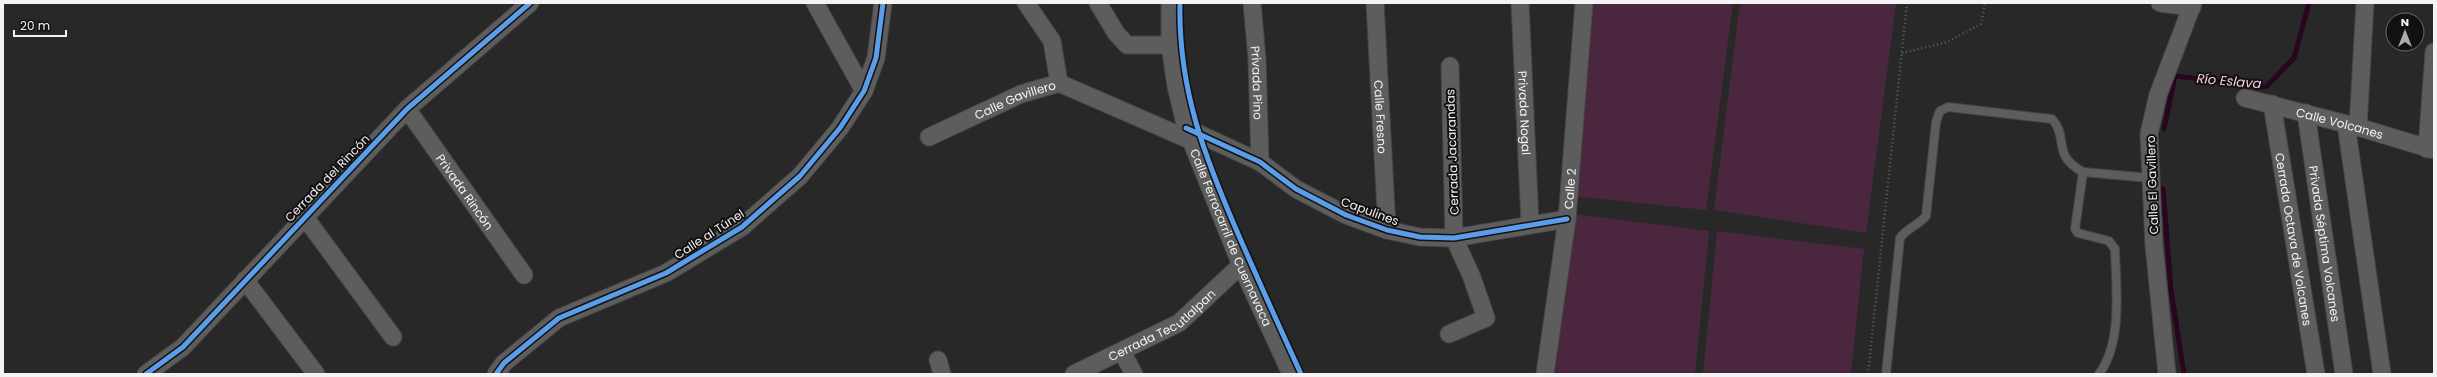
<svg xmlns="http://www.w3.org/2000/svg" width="2437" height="377" font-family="Poppins,sans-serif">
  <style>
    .green { fill: #4b273f }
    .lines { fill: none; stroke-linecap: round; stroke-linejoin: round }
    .stream { stroke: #27061e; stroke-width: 5 }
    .lane-casing { stroke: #474647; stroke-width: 10 }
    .street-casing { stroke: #474647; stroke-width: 19 }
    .path { stroke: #605f60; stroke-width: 2.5; stroke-dasharray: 1 3; stroke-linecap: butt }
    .lane { stroke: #5e5d5e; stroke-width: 8 }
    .street { stroke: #5e5d5e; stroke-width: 17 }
    .cycleway-casing { stroke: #121011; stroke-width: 8 }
    .cycleway { stroke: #5a9eea; stroke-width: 5 }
    .labels { text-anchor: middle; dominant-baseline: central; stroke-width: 4; stroke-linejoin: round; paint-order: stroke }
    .street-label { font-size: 12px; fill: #f4f2f3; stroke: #121011 }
    .water-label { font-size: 13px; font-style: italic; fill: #f9cde7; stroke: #121011 }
  </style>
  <rect width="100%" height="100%" fill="#292829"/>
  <g class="green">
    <polygon points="1593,3 1733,3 1706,210 1573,196"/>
    <polygon points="1740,3 1896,3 1866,233 1714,210"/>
    <polygon points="1573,214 1709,231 1695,374 1555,374"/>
    <polygon points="1717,231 1864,249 1851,374 1703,374"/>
  </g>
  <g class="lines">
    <g class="stream">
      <polyline points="2164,129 2175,76 2266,87 2294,58 2309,3"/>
      <polyline points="2163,189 2171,290 2184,374"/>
    </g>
    <g class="lane-casing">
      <g id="lane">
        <path d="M2083,172L2075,229L2078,233L2109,241L2115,249C2116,287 2123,342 2099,374"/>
        <path d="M1886,374L1900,238C1907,228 1919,225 1926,216L1936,122L1940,111L1948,107L2052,119C2069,137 2051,155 2083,172L2150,178"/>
      </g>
    </g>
    <g class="street-casing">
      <g id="street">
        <polyline points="815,3 864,91"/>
        <polyline points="1026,3 1052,41 1059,83"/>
        <polyline points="1098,3 1116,33 1127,45 1170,45"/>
        <path id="s1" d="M1170,3V45L1176,86L1186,128L1241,265L1291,374"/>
        <path id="s2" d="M1252,3L1257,59L1260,162"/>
        <path id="s3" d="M1375,3L1387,230"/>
        <path id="s4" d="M1520,3L1530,224"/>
        <polyline points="2160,3 2192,7"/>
        <path id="s5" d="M2245,98L2358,127L2434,150"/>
        <path id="s6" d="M2272,104L2316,374"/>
        <path id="s7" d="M407,109L524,275"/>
        <path id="s8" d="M2306,113L2344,374"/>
        <polyline points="2346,124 2382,374"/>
        <polyline points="2358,127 2365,3"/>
        <polyline points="1186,128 1260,162 1296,189 1346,215 1387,230 1420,237 1454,238 1567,219"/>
        <path id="s9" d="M929,137L1021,94L1059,83L1190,140"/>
        <polyline points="2427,149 2434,52"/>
        <polyline points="304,216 393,337"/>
        <polyline points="245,280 316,374"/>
        <polyline points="1449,334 1486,318 1471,275 1454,238 1450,66"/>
        <polyline points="1122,352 1134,374"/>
        <polyline points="938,360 942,374"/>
        <polyline points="146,374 183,347 407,109 530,3"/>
        <polyline points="496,374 504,363 559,318 666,273 742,227 800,176 840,128 864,91 876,58 883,3"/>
        <path id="s10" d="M1074,374L1179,323L1241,265"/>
        <path id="s11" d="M1545,374L1567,219L1584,3"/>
        <polyline points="2167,374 2154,245 2149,134 2158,95 2193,3"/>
      </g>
    </g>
    <g class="path">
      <polyline points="1902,53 1947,42 1981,24 1985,3"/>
      <polyline points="1868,374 1907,3"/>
    </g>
    <use href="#lane" class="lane"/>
    <use href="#street" class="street"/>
    <g class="cycleway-casing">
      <g id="cycleway">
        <path d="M1180,3C1178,89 1205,158 1239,236C1259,282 1280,328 1301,374"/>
        <polyline points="1186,128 1260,162 1296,189 1346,215 1387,230 1420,237 1454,238 1567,219"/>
        <polyline points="146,374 183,347 407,109 530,3"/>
        <polyline points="496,374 504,363 559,318 666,273 742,227 800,176 840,128 864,91 876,58 883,3"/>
      </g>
    </g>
    <use href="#cycleway" class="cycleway"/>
  </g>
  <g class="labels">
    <g class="street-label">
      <text stroke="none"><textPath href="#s2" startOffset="80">Privada Pino</textPath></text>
      <text stroke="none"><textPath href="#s9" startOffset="94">Calle Gavillero</textPath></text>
      <text stroke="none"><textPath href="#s4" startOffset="110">Privada Nogal</textPath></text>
      <text stroke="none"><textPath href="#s3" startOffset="114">Calle Fresno</textPath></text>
      <text stroke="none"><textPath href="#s5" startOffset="98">Calle Volcanes</textPath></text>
      <text transform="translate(1452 152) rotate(-92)">Cerrada Jacarandas</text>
      <text transform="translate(327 178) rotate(-46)">Cerrada del Rincón</text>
      <text transform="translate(2152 185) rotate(-92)">Calle El Gavillero</text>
      <text stroke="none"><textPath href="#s11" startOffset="187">Calle 2</textPath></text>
      <text stroke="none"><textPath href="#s7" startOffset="101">Privada Rincón</textPath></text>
      <text transform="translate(1370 211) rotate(20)">Capulines</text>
      <text transform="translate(709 234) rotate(-33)">Calle al Túnel</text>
      <text stroke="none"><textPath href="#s1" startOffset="245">Calle Ferrocarril de Cuernavaca</textPath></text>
      <text stroke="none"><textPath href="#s6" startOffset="137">Cerrada Octava de Volcanes</textPath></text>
      <text stroke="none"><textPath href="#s8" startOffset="132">Privada Séptima Volcanes</textPath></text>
      <text stroke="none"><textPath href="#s10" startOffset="101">Cerrada Tecutlalpan</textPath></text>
    </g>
    <g class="water-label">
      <text transform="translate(2229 81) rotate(5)">Río Eslava</text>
    </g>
  </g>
  <rect width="2437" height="377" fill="none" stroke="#f4f2f3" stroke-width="8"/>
  <g transform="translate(2405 32)"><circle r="19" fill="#121011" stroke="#6c6a6b"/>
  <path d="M0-3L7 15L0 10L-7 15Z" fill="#adabac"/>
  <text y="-6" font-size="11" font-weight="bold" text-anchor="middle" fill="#f4f2f3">N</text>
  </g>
  <path d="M14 30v6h52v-6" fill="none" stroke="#f4f2f3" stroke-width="2"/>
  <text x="20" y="30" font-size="12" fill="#f4f2f3" stroke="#121011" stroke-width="3" paint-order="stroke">20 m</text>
</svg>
